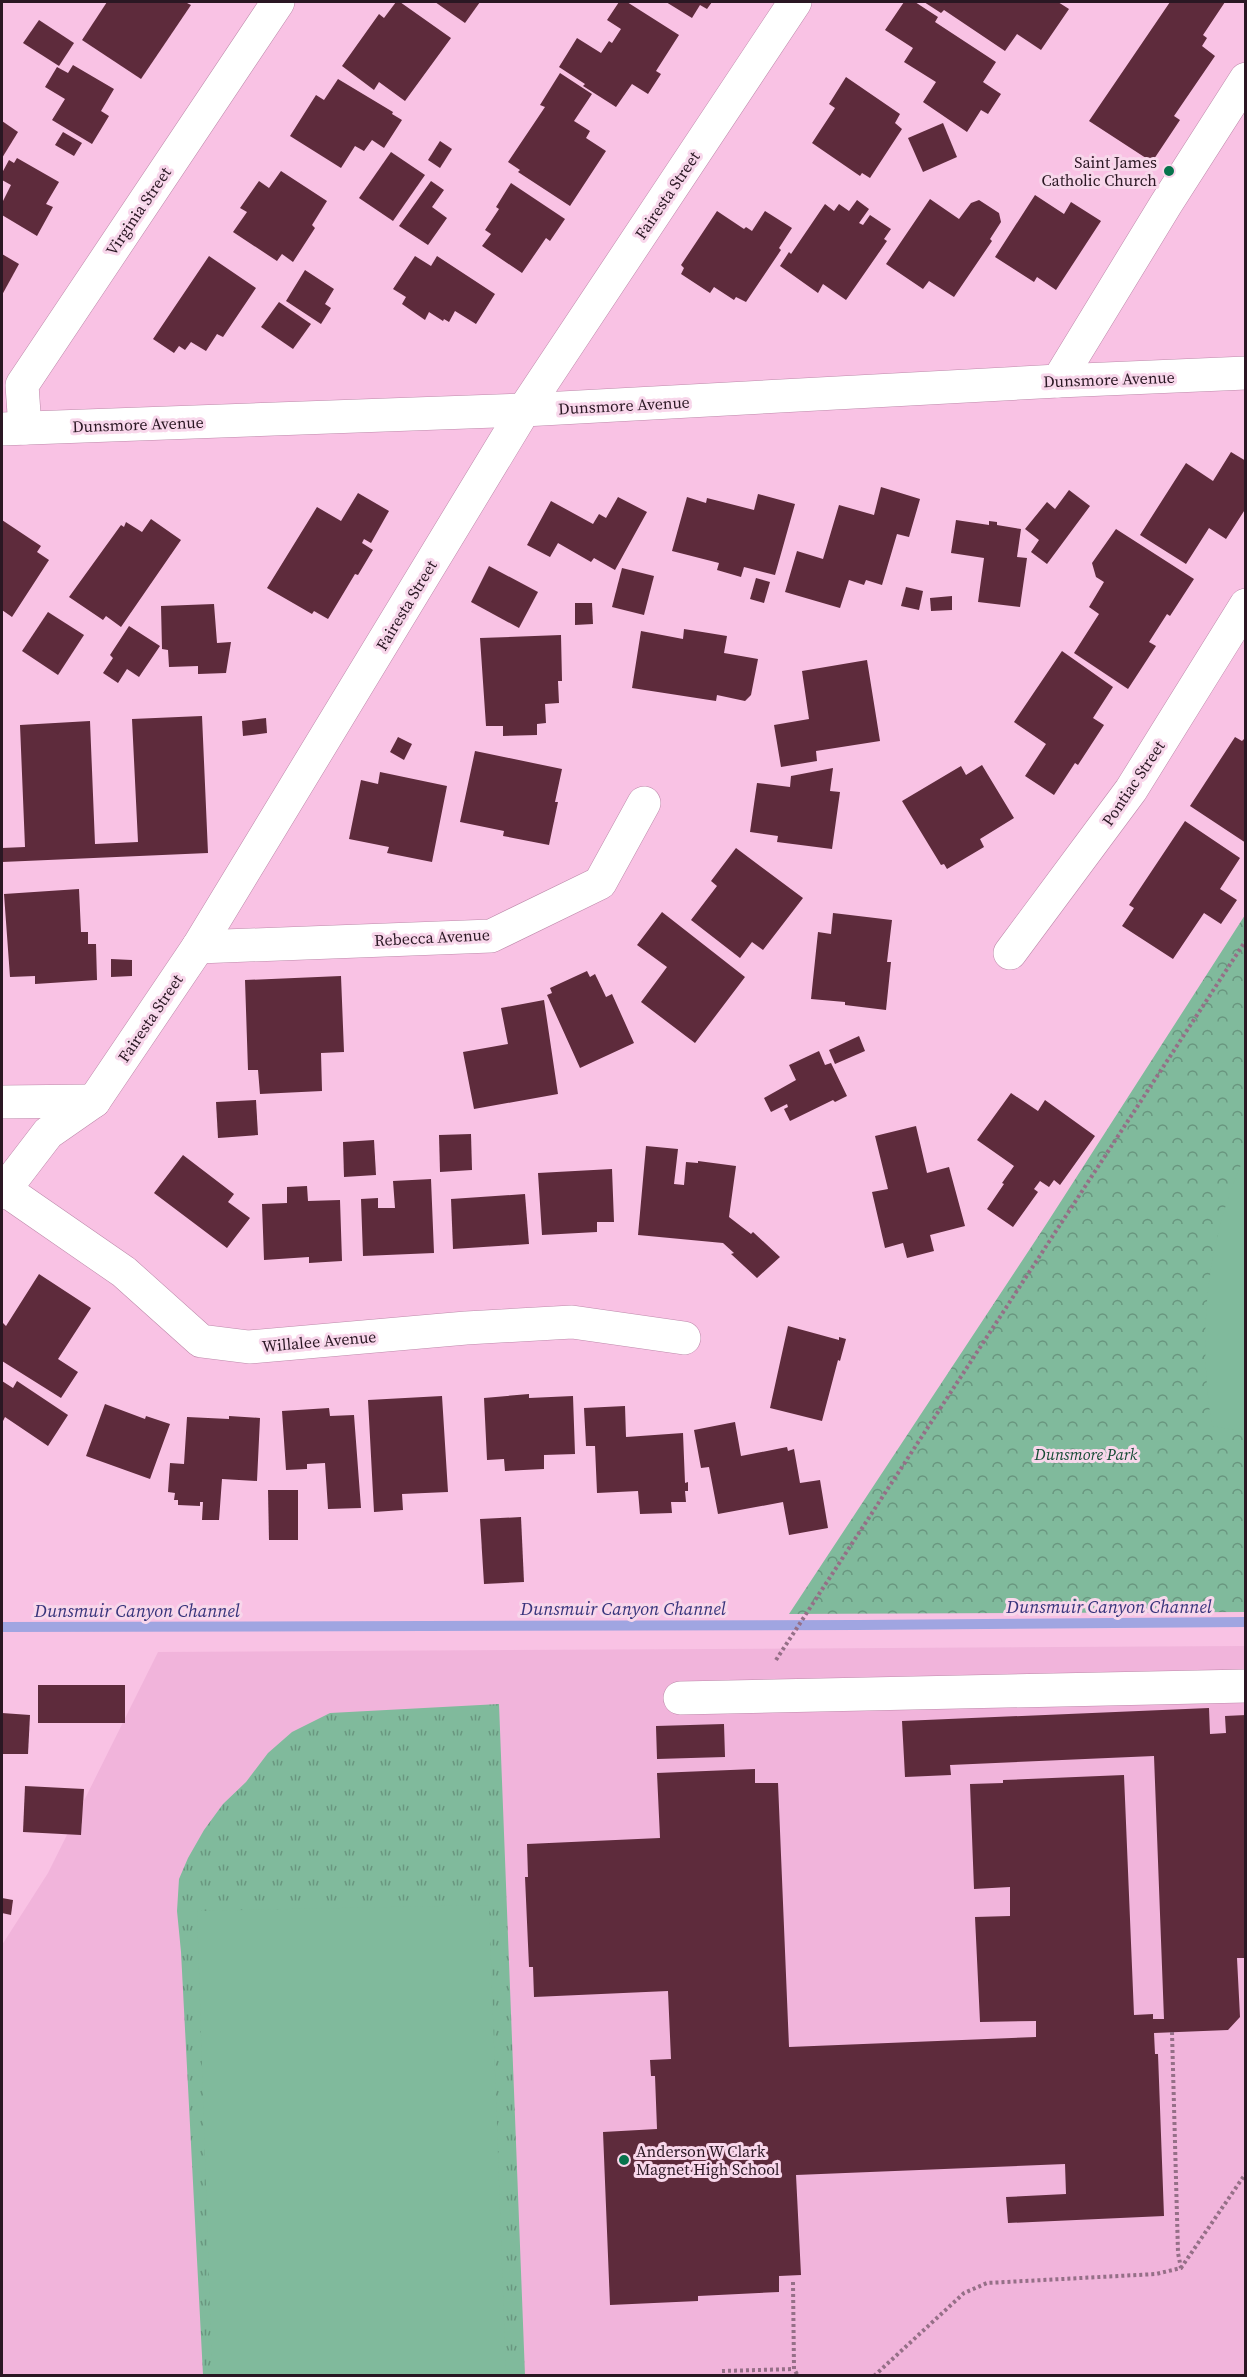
<svg xmlns="http://www.w3.org/2000/svg" width="1247" height="2377" font-family="'Source Serif 4',serif">
  <style>
    .built { fill: #f1b4db }
    .grass { fill: url(#grass-tufts) }
    .forest { fill: url(#forest-crowns) }
    .garden { fill: #80ba9c }
    .lines { fill: none; stroke-linecap: round; stroke-linejoin: round }
    .stream { stroke: #a0a5e1; stroke-width: 10 }
    .building { fill: #5e2b3c }
    .minor-casing { stroke: #bd89aa; stroke-width: 34 }
    .path { stroke: #956f87; stroke-width: 4; stroke-dasharray: 3 3; stroke-linecap: butt }
    .minor { stroke: #fff; stroke-width: 33 }
    .poi-dot { fill: #07734c; stroke: #f8d7eb; stroke-width: 2 }
    .labels { text-anchor: middle; dominant-baseline: central; stroke-width: 6; stroke-linejoin: round; paint-order: stroke }
    .poi-label { font-size: 16px; fill: #2a1723; stroke: #f8d7eb; text-anchor: end }
    .street-label { font-size: 16px; fill: #2a1723; stroke: #f8d7eb }
    .park-label { font-size: 16px; font-style: italic; fill: #144b33; stroke: #f8d7eb }
    .water-label { font-size: 18px; font-style: italic; fill: #37347b; stroke: #f8d7eb }
  </style>
  <defs>
    <pattern id="grass-tufts" width="24" height="20" patternUnits="userSpaceOnUse" patternTransform="scale(1.5)"><rect width="24" height="20" fill="#80ba9c"/><path d="M3 7l-1-3M5 7V3M7 7l1-3M15 17l-1-3M17 17v-4M19 17l1-3" fill="none" stroke="#69967f"/></pattern>
    <pattern id="forest-crowns" width="20" height="18" patternUnits="userSpaceOnUse" patternTransform="scale(1.5)"><rect width="20" height="18" fill="#80ba9c"/><path d="M2 6a3 3 0 1 1 6 0M12 15a3 3 0 1 1 6 0" fill="none" stroke="#69967f"/></pattern>
  </defs>
  <rect width="100%" height="100%" fill="#f9c2e4"/>
  <polygon class="built" points="1245,1646 1245,2375 2,2375 2,1945 48,1873 158,1652"/>
  <polygon class="grass" points="499,1704 525,2375 203,2375 181,1952 177,1911 179,1879 188,1858 204,1830 223,1804 246,1782 268,1753 292,1732 330,1713"/>
  <polygon class="forest" points="1245,915 1245,1612 789,1614 1047,1223"/>
  <g class="garden">
    <path d="M1245,1156V1432L1212,1426C1197,1336 1206,1239 1245,1156Z"/>
    <polygon points="489,1905 506,2375 212,2375 197,1911"/>
  </g>
  <g class="lines">
    <polyline class="stream" points="2,1627 858,1625 1246,1622"/>
  </g>
  <g class="building">
    <polygon points="107,2 185,2 191,5 141,79 82,40"/>
    <polygon points="396,2 400,2 451,38 405,101 379,82 374,90 342,66 379,14 384,18"/>
    <polygon points="435,2 480,2 465,23"/>
    <polygon points="619,2 627,2 679,35 656,71 661,74 648,94 632,84 616,107 583,86 585,84 559,67 577,38 601,53 609,41 612,43 621,29 607,20"/>
    <polygon points="666,2 712,2 707,9 700,5 692,18"/>
    <polygon points="904,2 915,2 938,17 935,22 996,62 983,82 1001,94 988,114 981,110 967,132 923,102 936,82 904,62 913,48 885,30"/>
    <polygon points="924,2 1058,2 1069,9 1041,50 1017,34 1005,51 944,10 941,13"/>
    <polygon points="1170,2 1225,2 1203,35 1207,38 1202,46 1215,56 1174,116 1180,120 1152,162 1089,121"/>
    <polygon points="39,20 74,43 59,66 23,43"/>
    <polygon points="73,65 114,89 101,111 109,116 92,144 52,120 65,99 45,87 57,67 68,73"/>
    <polygon points="560,73 592,94 574,121 590,131 586,138 606,151 570,206 518,172 520,170 508,162 545,107 540,105"/>
    <polygon points="846,77 900,114 895,123 902,129 870,178 862,173 860,176 812,143 835,108 829,104"/>
    <polygon points="338,79 393,112 392,114 402,120 384,148 372,140 364,151 355,146 341,168 290,136 316,95 324,100"/>
    <polygon points="2,121 18,132 2,158"/>
    <polygon points="943,123 957,157 923,172 908,138"/>
    <polygon points="63,132 82,143 74,156 55,145"/>
    <polygon points="440,141 452,149 440,168 428,160"/>
    <polygon points="391,152 425,175 393,221 359,198"/>
    <polygon points="17,158 59,182 46,204 53,207 37,236 2,215 2,203 11,185 2,180 2,173 9,160 14,163"/>
    <polygon points="281,171 327,201 312,225 315,228 293,262 282,254 277,261 233,232 247,212 240,208 259,181 269,188"/>
    <polygon points="431,181 444,190 432,207 447,218 428,245 399,226"/>
    <polygon points="511,183 565,219 550,241 546,238 522,273 482,246 491,234 485,230 499,209 496,207"/>
    <polygon points="1035,195 1064,214 1071,202 1101,221 1056,290 1037,277 1034,282 995,257"/>
    <polygon points="930,199 959,219 971,203 979,200 999,213 1001,222 990,239 992,241 954,297 929,281 923,289 886,264"/>
    <polygon points="857,200 869,209 859,223 863,225 870,215 891,229 884,239 887,241 846,300 823,284 818,293 780,266 789,252 791,254 825,204 834,211 839,204 849,211"/>
    <polygon points="717,211 744,229 746,227 752,231 765,211 792,228 779,248 781,250 746,302 736,297 734,300 714,287 710,293 681,274 684,268 681,265"/>
    <polygon points="2,254 19,264 2,295"/>
    <polygon points="209,256 256,288 223,337 217,334 206,351 191,342 185,350 179,346 174,353 153,339"/>
    <polygon points="415,256 431,266 437,256 495,294 476,324 455,311 449,322 444,319 443,321 429,312 425,320 402,304 406,297 393,289"/>
    <polygon points="305,270 334,289 325,304 331,308 321,324 286,301"/>
    <polygon points="279,302 311,324 293,349 261,327"/>
    <polygon points="1231,452 1246,461 1246,508 1226,539 1209,528 1186,564 1140,535 1186,463 1213,481"/>
    <polygon points="881,487 920,499 909,537 897,534 882,585 866,580 864,585 849,580 840,608 785,592 797,551 823,559 839,505 874,515"/>
    <polygon points="1069,490 1090,506 1047,564 1031,552 1039,540 1025,529 1047,502 1055,509"/>
    <polygon points="358,493 389,511 371,543 364,539 362,543 373,550 358,575 355,574 328,619 314,611 312,614 267,588 317,507 341,521"/>
    <polygon points="758,494 795,504 775,575 744,567 741,577 717,570 719,563 672,551 687,497 706,503 707,498 754,510"/>
    <polygon points="618,497 647,512 615,570 594,558 591,562 558,543 550,557 527,545 551,501 593,524 599,514 606,518"/>
    <polygon points="151,519 181,540 121,627 106,616 103,620 69,597 121,525 124,527 126,522 142,532"/>
    <polygon points="2,520 41,546 37,552 49,560 12,617 2,610"/>
    <polygon points="956,520 989,525 989,521 997,522 997,525 1021,529 1017,557 1027,558 1020,607 978,602 984,558 951,553"/>
    <polygon points="1116,529 1194,579 1170,616 1167,614 1149,642 1156,646 1128,689 1074,653 1099,614 1089,607 1104,582 1096,577 1092,563"/>
    <polygon points="489,566 538,592 519,628 471,602"/>
    <polygon points="622,568 654,576 644,615 612,607"/>
    <polygon points="756,578 770,582 764,603 750,599"/>
    <polygon points="906,587 923,591 919,610 901,606"/>
    <polygon points="952,596 952,610 931,611 930,598"/>
    <polygon points="575,603 592,603 593,624 575,625"/>
    <polygon points="214,604 217,643 231,642 226,673 198,674 198,666 169,667 168,650 162,649 161,606"/>
    <polygon points="48,612 84,635 58,675 22,651"/>
    <polygon points="129,626 160,646 139,677 127,669 118,683 103,673 113,658 110,655"/>
    <polygon points="684,629 727,636 724,653 758,659 751,695 745,701 717,695 716,701 632,688 641,631 683,639"/>
    <polygon points="561,635 562,681 558,681 559,703 545,704 546,723 537,724 537,735 503,736 503,726 486,726 480,638"/>
    <polygon points="1062,651 1113,687 1093,718 1104,725 1078,765 1075,763 1054,795 1025,776 1046,744 1014,722"/>
    <polygon points="867,660 880,741 816,751 817,761 781,767 774,725 809,719 802,671"/>
    <polygon points="202,716 208,853 2,862 2,848 25,847 20,725 90,721 95,844 138,842 132,719"/>
    <polygon points="266,718 267,733 243,736 242,721"/>
    <polygon points="398,737 412,744 404,760 390,752"/>
    <polygon points="1235,737 1242,741 1246,737 1246,843 1190,806"/>
    <polygon points="475,751 562,769 555,802 558,802 549,845 503,836 504,831 460,822"/>
    <polygon points="982,765 1014,818 980,839 984,847 947,869 944,864 941,865 902,801 961,766 966,775"/>
    <polygon points="833,768 830,791 840,792 832,849 777,842 778,836 750,832 757,783 790,787 791,776"/>
    <polygon points="380,772 447,786 432,862 387,853 389,847 349,839 361,780 378,784"/>
    <polygon points="1185,821 1240,858 1220,889 1237,900 1221,924 1204,913 1173,959 1122,926 1134,908 1129,905"/>
    <polygon points="736,848 803,898 763,950 752,942 740,958 691,920 717,886 711,881"/>
    <polygon points="79,889 81,932 88,932 88,944 96,944 97,980 35,984 35,976 10,977 4,894"/>
    <polygon points="662,912 745,977 695,1043 641,1002 667,967 637,945"/>
    <polygon points="833,913 892,920 887,962 891,962 886,1010 845,1005 845,1002 811,999 818,932 831,934"/>
    <polygon points="111,959 132,960 132,976 111,977"/>
    <polygon points="587,971 590,977 595,974 606,997 612,994 634,1043 580,1068 547,995 552,993 550,988"/>
    <polygon points="341,976 344,1052 321,1053 322,1091 260,1094 258,1070 248,1070 245,980"/>
    <polygon points="544,1000 558,1094 474,1109 463,1052 508,1044 501,1008"/>
    <polygon points="859,1036 865,1051 835,1064 829,1050"/>
    <polygon points="819,1051 825,1065 831,1063 847,1096 835,1102 833,1100 790,1121 784,1109 788,1107 787,1104 771,1112 764,1098 796,1080 789,1065"/>
    <polygon points="1011,1093 1038,1111 1045,1100 1095,1136 1060,1185 1054,1180 1049,1187 1040,1181 1034,1189 1038,1192 1013,1227 987,1209 1004,1184 1002,1183 1014,1166 977,1140"/>
    <polygon points="256,1100 258,1135 218,1138 216,1102"/>
    <polygon points="916,1126 927,1173 949,1167 965,1226 930,1235 934,1251 907,1258 903,1243 885,1248 872,1192 888,1189 875,1136"/>
    <polygon points="471,1134 472,1170 440,1172 439,1135"/>
    <polygon points="374,1140 376,1175 344,1177 343,1142"/>
    <polygon points="646,1146 678,1149 674,1184 684,1185 686,1162 698,1163 698,1161 736,1166 729,1217 751,1234 753,1232 780,1257 757,1278 731,1254 734,1253 723,1243 638,1235"/>
    <polygon points="183,1155 234,1194 228,1202 250,1218 227,1248 154,1193"/>
    <polygon points="612,1169 614,1222 597,1222 597,1232 542,1235 538,1173"/>
    <polygon points="431,1179 434,1253 363,1256 361,1199 378,1198 378,1208 395,1208 393,1181"/>
    <polygon points="307,1186 308,1201 340,1200 342,1261 309,1263 309,1257 264,1260 262,1204 287,1203 287,1187"/>
    <polygon points="525,1194 529,1244 453,1249 451,1199"/>
    <polygon points="39,1274 91,1308 58,1359 78,1372 61,1398 2,1361 2,1325 3,1323 6,1326"/>
    <polygon points="788,1326 839,1340 839,1337 846,1339 840,1361 838,1360 822,1421 770,1408"/>
    <polygon points="2,1381 13,1388 17,1381 68,1415 48,1446 5,1417 2,1423"/>
    <polygon points="529,1394 529,1398 573,1396 575,1454 544,1455 544,1469 505,1471 504,1459 487,1460 484,1398"/>
    <polygon points="442,1396 448,1492 402,1494 403,1510 374,1512 368,1400"/>
    <polygon points="105,1404 145,1419 146,1416 170,1424 150,1479 86,1456"/>
    <polygon points="625,1406 626,1437 683,1433 685,1483 688,1482 688,1491 685,1491 686,1502 671,1502 672,1513 640,1514 638,1491 597,1493 595,1446 586,1446 584,1408"/>
    <polygon points="329,1408 330,1416 354,1415 361,1508 328,1509 325,1463 307,1464 307,1469 286,1470 282,1411"/>
    <polygon points="229,1416 260,1418 257,1481 222,1479 219,1520 202,1520 203,1502 200,1502 200,1506 178,1505 178,1500 174,1500 175,1493 168,1492 170,1463 184,1464 187,1417 229,1419"/>
    <polygon points="735,1422 741,1456 787,1447 788,1451 794,1449 800,1483 820,1480 828,1528 789,1535 783,1502 718,1514 709,1467 701,1468 694,1430"/>
    <polygon points="268,1490 298,1490 298,1540 269,1540"/>
    <polygon points="521,1517 524,1582 484,1584 480,1519"/>
    <rect x="38" y="1685" width="87" height="38"/>
    <polygon points="1209,1708 1210,1734 1226,1733 1225,1716 1246,1715 1246,1958 1237,1958 1240,2017 1228,2030 1154,2033 1155,2054 1158,2054 1164,2216 1008,2223 1006,2197 1066,2194 1065,2164 796,2175 801,2275 779,2276 779,2292 698,2296 698,2301 610,2305 603,2132 657,2129 655,2076 651,2076 650,2060 671,2059 668,1991 534,1997 533,1967 529,1967 525,1877 528,1877 527,1844 660,1838 657,1773 755,1769 755,1783 778,1783 789,2047 1036,2037 1036,2021 980,2022 975,1917 1010,1916 1010,1887 974,1889 970,1784 1003,1783 1003,1780 1124,1775 1134,2015 1153,2014 1153,2019 1164,2019 1154,1756 950,1765 951,1775 905,1777 902,1721"/>
    <polygon points="2,1713 30,1715 28,1754 2,1754"/>
    <polygon points="724,1724 725,1757 657,1759 656,1726"/>
    <polygon points="25,1786 84,1789 81,1835 23,1832"/>
    <polygon points="2,1898 13,1900 11,1915 2,1913"/>
  </g>
  <g class="lines">
    <g class="minor-casing">
      <g id="minor">
        <polyline points="1058,381 1166,204 1246,79"/>
        <polyline points="25,428 22,385 278,2"/>
        <polyline points="2,429 524,410 1058,381 1246,373"/>
        <polyline points="198,947 491,936 600,883 644,803"/>
        <polyline points="1010,953 1131,790 1246,605"/>
        <polyline points="2,1102 94,1101"/>
        <polyline points="4,1189 124,1272 201,1341 249,1347 466,1328 572,1322 684,1338"/>
        <polyline points="2,1193 48,1133 94,1101 198,947 524,410 795,2"/>
        <polyline points="680,1698 1246,1686"/>
      </g>
    </g>
    <g class="path">
      <polyline points="776,1660 1246,940"/>
      <polyline points="1172,2032 1178,2253 1181,2268"/>
      <polyline points="793,2282 794,2369 798,2376"/>
      <polyline points="722,2371 794,2369"/>
      <polyline points="874,2376 964,2293 987,2283 1156,2274 1181,2268 1246,2173"/>
    </g>
    <use href="#minor" class="minor"/>
  </g>
  <g class="poi-dot">
    <circle cx="1169" cy="171" r="6"/>
    <circle cx="624" cy="2160" r="6"/>
  </g>
  <g class="labels">
    <g class="poi-label">
      <text x="1157" y="162">Saint James<tspan x="1157" dy="18">Catholic Church</tspan></text>
      <text x="636" y="2151" text-anchor="start">Anderson W Clark<tspan x="636" dy="18">Magnet High School</tspan></text>
    </g>
    <g class="street-label">
      <text transform="translate(667 195) rotate(-56)">Fairesta Street</text>
      <text transform="translate(138 211) rotate(-56)">Virginia Street</text>
      <text transform="translate(1109 379) rotate(-2)">Dunsmore Avenue</text>
      <text transform="translate(624 405) rotate(-3)">Dunsmore Avenue</text>
      <text transform="translate(138 424) rotate(-2)">Dunsmore Avenue</text>
      <text transform="translate(406 605) rotate(-59)">Fairesta Street</text>
      <text transform="translate(1133 783) rotate(-56)">Pontiac Street</text>
      <text transform="translate(432 937) rotate(-3)">Rebecca Avenue</text>
      <text transform="translate(150 1018) rotate(-56)">Fairesta Street</text>
      <text transform="translate(319 1341) rotate(-5)">Willalee Avenue</text>
    </g>
    <g class="park-label">
      <text x="1086" y="1454">Dunsmore Park</text>
    </g>
    <g class="water-label">
      <text x="1109" y="1606">Dunsmuir Canyon Channel</text>
      <text x="623" y="1608">Dunsmuir Canyon Channel</text>
      <text x="137" y="1610">Dunsmuir Canyon Channel</text>
    </g>
  </g>
  <rect width="1247" height="2377" fill="none" stroke="#2a1723" stroke-width="6"/>
</svg>
